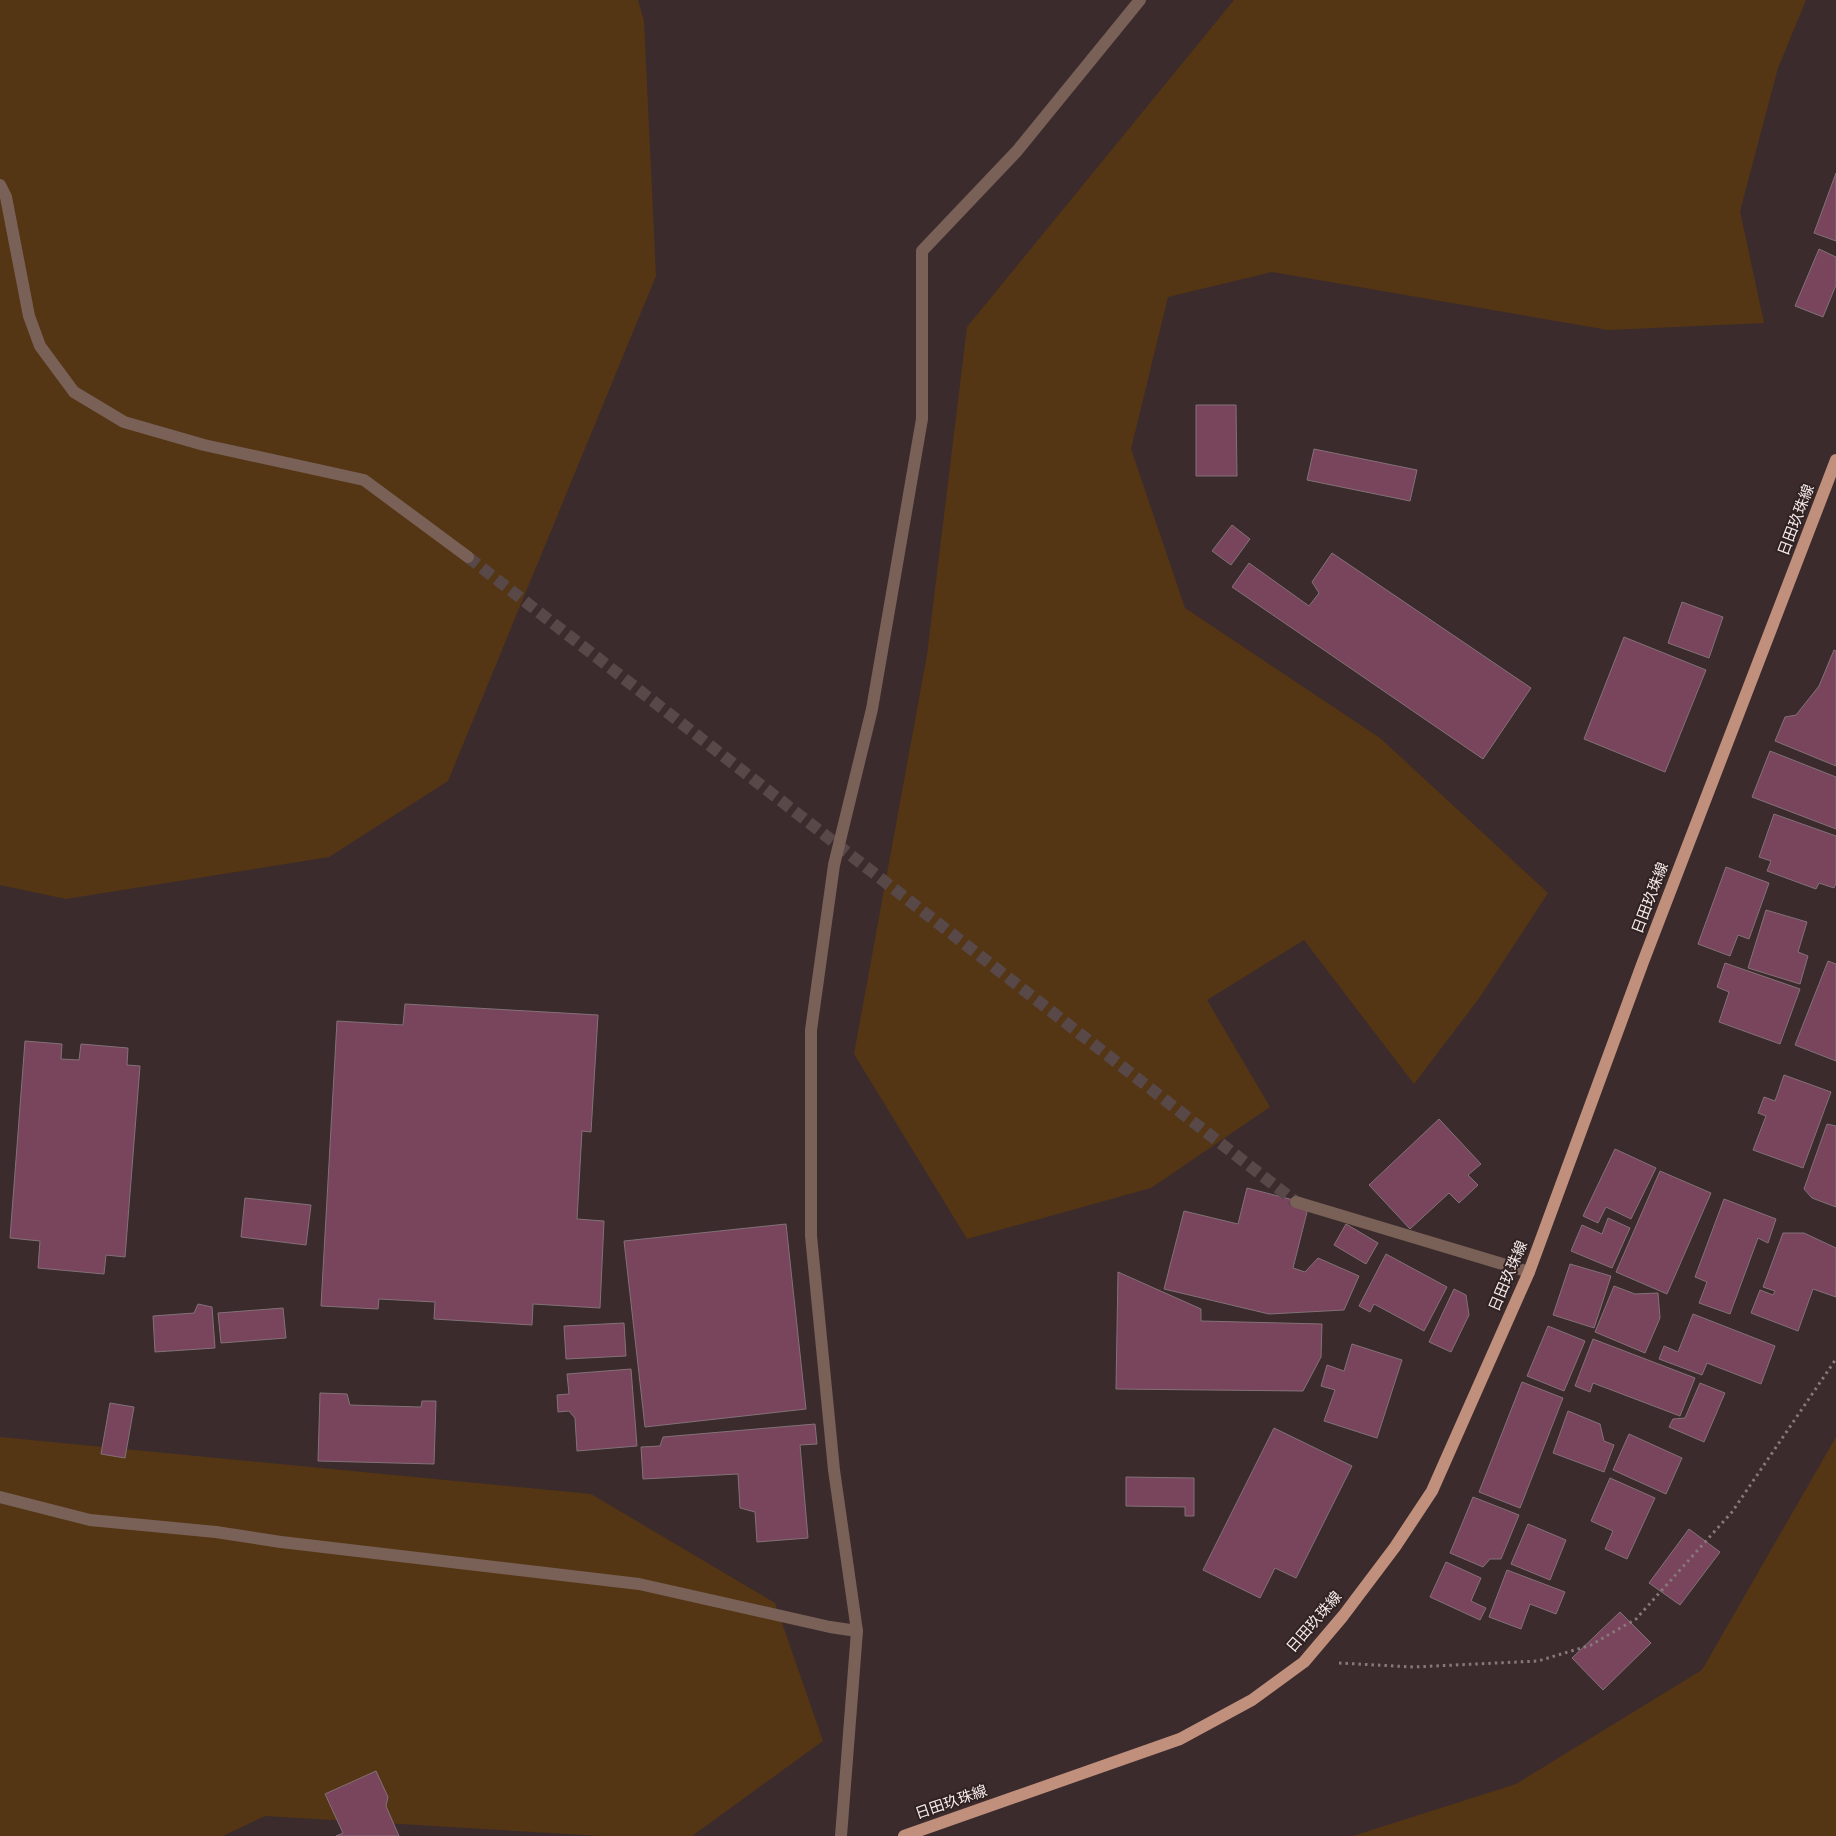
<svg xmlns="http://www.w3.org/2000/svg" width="1836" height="1836" font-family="'Crimson Pro','Noto Sans JP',serif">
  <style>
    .green { fill: #543614 }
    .building { fill: #79455c; stroke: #837178 }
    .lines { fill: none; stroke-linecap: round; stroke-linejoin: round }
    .street-tunnel { stroke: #584848; stroke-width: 12; stroke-dasharray: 12 6; stroke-linecap: butt }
    .path { stroke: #877979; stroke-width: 3; stroke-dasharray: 2.5 4; stroke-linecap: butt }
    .street { stroke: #796158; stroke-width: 12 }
    .primary { stroke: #c1907d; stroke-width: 12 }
    .labels { text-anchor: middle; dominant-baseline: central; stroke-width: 4; stroke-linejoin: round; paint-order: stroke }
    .street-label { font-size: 15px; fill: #f5eaea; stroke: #312222 }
  </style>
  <rect width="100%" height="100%" fill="#3c2b2c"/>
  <g class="green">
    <polygon points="0,0 638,0 644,21 656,276 448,781 329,857 66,899 0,885"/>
    <polygon points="1234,0 1806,0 1778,68 1740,211 1764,323 1608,330 1272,272 1168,297 1131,449 1185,608 1380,738 1548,893 1480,997 1414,1084 1304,940 1207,1000 1270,1107 1151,1188 967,1239 854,1054 927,655 967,327"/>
    <polygon points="0,1437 591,1494 775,1603 823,1741 692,1836 601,1836 265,1816 223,1836 0,1836"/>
    <polygon points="1836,1437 1836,1836 1353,1836 1516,1784 1702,1670"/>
  </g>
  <g class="building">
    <polygon points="1836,173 1836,241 1814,233"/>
    <polygon points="1819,249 1836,257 1836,285 1823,317 1795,306"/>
    <polygon points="1196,405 1236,405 1237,476 1196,476"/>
    <polygon points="1314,449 1417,470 1410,501 1307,480"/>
    <polygon points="1232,525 1250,539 1231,565 1212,551"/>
    <polygon points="1332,553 1531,688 1483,759 1232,587 1249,563 1309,606 1319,593 1312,582"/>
    <polygon points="1682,602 1723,617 1709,658 1668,643"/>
    <polygon points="1624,637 1706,670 1665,772 1584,739"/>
    <polygon points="1834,650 1836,651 1836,766 1775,741 1785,717 1796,715 1819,686"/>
    <polygon points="1770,751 1836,777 1836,829 1752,797"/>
    <polygon points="1774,814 1836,836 1836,883 1834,888 1819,883 1816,889 1767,871 1771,861 1759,857"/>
    <polygon points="1726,867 1769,883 1749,939 1738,935 1730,956 1698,944"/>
    <polygon points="1766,910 1807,922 1798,952 1808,956 1800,984 1748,968"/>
    <polygon points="1828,961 1836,964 1836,1061 1795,1045"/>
    <polygon points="1725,963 1800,989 1780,1044 1719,1022 1729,992 1717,987"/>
    <polygon points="405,1004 598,1015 591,1132 582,1131 577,1219 604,1221 600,1308 533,1304 532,1325 434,1319 435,1302 379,1299 378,1309 321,1306 337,1021 403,1025"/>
    <polygon points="25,1041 62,1044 61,1059 79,1060 81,1044 128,1048 127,1065 140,1066 125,1257 106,1255 104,1274 38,1268 40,1241 10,1238"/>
    <polygon points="1784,1075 1831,1092 1803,1168 1753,1150 1766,1116 1758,1113 1764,1097 1775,1101"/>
    <polygon points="1439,1119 1481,1164 1468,1175 1478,1185 1459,1203 1449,1193 1410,1229 1369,1185"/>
    <polygon points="1827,1124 1836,1126 1836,1207 1812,1198 1804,1189"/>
    <polygon points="1615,1149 1656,1168 1631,1219 1606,1207 1598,1223 1583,1216"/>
    <polygon points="1660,1171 1711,1193 1667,1294 1616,1272"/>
    <polygon points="1247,1188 1309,1204 1293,1268 1305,1272 1318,1258 1359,1276 1344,1310 1269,1314 1164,1289 1184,1211 1238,1224"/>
    <polygon points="245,1198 311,1205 306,1245 241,1237"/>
    <polygon points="1724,1199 1776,1219 1768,1243 1758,1238 1730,1314 1699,1303 1707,1282 1695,1277"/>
    <polygon points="1608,1218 1630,1228 1612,1268 1571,1251 1582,1225 1602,1234"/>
    <polygon points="786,1224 806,1409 645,1427 624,1241"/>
    <polygon points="1346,1224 1378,1243 1366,1264 1334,1245"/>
    <polygon points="1783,1233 1804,1233 1836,1248 1836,1297 1813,1289 1798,1331 1751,1313 1760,1290 1773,1295 1775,1291 1763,1287"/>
    <polygon points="1386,1254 1447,1287 1424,1331 1374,1304 1370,1312 1359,1306"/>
    <polygon points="1570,1264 1611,1276 1594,1328 1553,1315"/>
    <polygon points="1118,1272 1201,1309 1201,1321 1322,1324 1321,1357 1303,1391 1116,1389"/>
    <polygon points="1614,1286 1635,1294 1658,1293 1660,1318 1645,1353 1595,1332"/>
    <polygon points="1454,1289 1466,1295 1469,1315 1451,1352 1429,1342"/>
    <polygon points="198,1304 212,1307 215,1348 155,1352 153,1316 194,1313"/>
    <polygon points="283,1308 286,1338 221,1343 218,1313"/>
    <polygon points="1693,1314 1775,1346 1761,1384 1707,1363 1702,1375 1659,1359 1664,1346 1678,1352"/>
    <polygon points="624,1323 626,1356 566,1359 564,1326"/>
    <polygon points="1548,1326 1585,1341 1564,1391 1527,1376"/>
    <polygon points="1593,1339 1695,1378 1680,1416 1593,1383 1590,1392 1575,1386"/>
    <polygon points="1352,1344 1402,1360 1377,1438 1324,1421 1335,1390 1321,1386 1327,1365 1344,1371"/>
    <polygon points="631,1369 637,1446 577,1451 575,1418 569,1411 558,1412 557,1395 569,1394 567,1374"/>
    <polygon points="1522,1382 1563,1398 1520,1508 1479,1492"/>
    <polygon points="1700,1383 1725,1393 1704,1442 1669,1427 1673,1419 1685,1418"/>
    <polygon points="320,1393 347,1394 350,1405 421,1407 422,1401 436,1401 434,1464 318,1461"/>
    <polygon points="110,1403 134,1407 125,1458 101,1454"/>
    <polygon points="1568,1411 1600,1424 1604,1441 1614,1445 1604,1472 1553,1453"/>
    <polygon points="815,1424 817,1444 800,1445 808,1538 757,1542 755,1512 740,1508 738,1474 643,1479 641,1447 660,1446 663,1437"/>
    <polygon points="1274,1428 1352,1466 1296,1578 1275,1568 1260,1598 1203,1570"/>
    <polygon points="1629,1434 1682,1458 1666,1494 1613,1470"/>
    <polygon points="1126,1477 1194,1478 1194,1516 1185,1516 1185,1507 1126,1506"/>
    <polygon points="1610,1478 1655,1498 1627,1559 1605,1549 1613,1531 1591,1521"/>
    <polygon points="1473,1497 1519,1515 1501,1559 1490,1559 1483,1567 1450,1553"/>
    <polygon points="1528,1524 1566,1540 1550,1580 1511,1564"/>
    <polygon points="1689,1529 1720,1552 1680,1605 1649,1583"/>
    <polygon points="1446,1562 1481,1578 1471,1601 1486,1608 1480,1620 1430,1597"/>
    <polygon points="1507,1570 1565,1592 1556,1614 1530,1604 1521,1629 1489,1617"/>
    <polygon points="1620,1612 1651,1643 1603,1690 1572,1658"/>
    <polygon points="376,1771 388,1797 386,1806 399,1836 336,1836 343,1833 325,1794"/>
  </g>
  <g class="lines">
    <polyline class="street-tunnel" points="468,557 1296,1202"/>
    <polyline class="path" points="1339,1663 1413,1667 1538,1661 1591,1645 1636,1619 1732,1512 1836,1359"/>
    <g class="street">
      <polyline points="0,185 6,197 29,316 40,346 74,392 124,422 204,445 364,480 468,557"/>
      <polyline points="1296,1202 1529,1272"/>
      <polyline points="0,1497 90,1520 216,1532 281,1542 639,1584 830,1627 857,1631"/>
      <polyline points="841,1836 857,1631 834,1470 811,1236 811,1030 834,865 872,709 922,419 922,251 1017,151 1140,0"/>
    </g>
    <polyline class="primary" points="904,1836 1180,1739 1252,1700 1304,1662 1343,1616 1395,1547 1432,1491 1529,1272 1643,962 1836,460"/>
  </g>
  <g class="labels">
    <g class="street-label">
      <text transform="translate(1796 520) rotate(-69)">日田玖珠線</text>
      <text transform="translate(1650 898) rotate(-69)">日田玖珠線</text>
      <text transform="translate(1508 1276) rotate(-67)">日田玖珠線</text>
      <text transform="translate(1314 1622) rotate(-49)">日田玖珠線</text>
      <text transform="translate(951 1802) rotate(-19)">日田玖珠線</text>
    </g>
  </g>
</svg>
